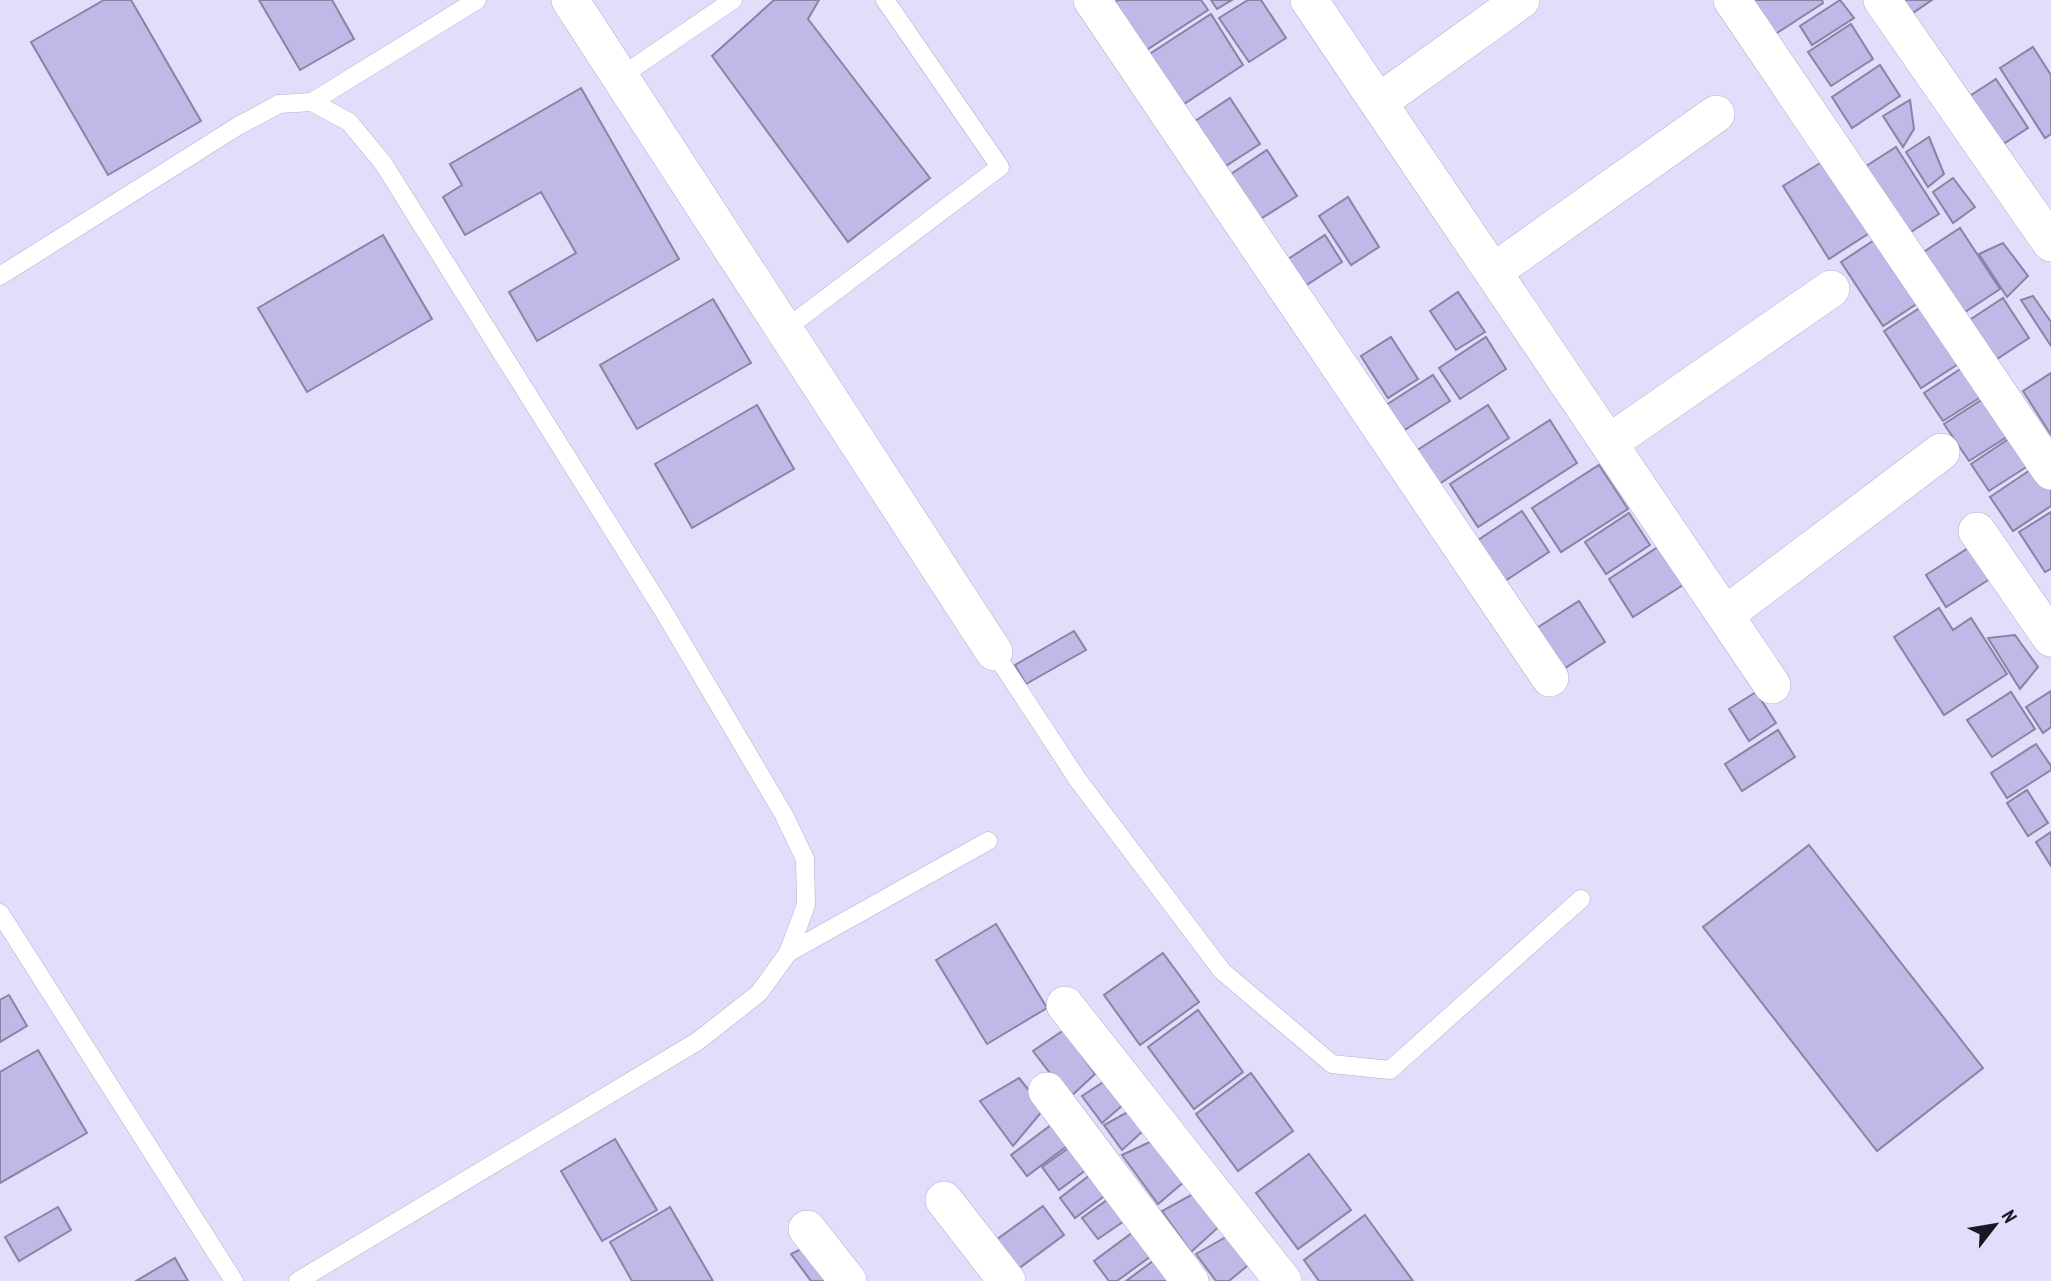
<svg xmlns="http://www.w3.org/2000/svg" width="2051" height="1281" font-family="'PT Sans Narrow',sans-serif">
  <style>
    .building { fill: #c0b8e7; stroke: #8983a4; stroke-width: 2 }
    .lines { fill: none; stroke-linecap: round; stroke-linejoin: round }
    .lane-casing { stroke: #b3add0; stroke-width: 19 }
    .street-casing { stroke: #b3add0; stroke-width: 38 }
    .lane { stroke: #fff; stroke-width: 18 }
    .street { stroke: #fff; stroke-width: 37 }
  </style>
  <rect width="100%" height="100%" fill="#e2ddfa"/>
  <g class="building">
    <polygon points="104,0 131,0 201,121 108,175 31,42"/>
    <polygon points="259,0 332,0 354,39 300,70"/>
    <polygon points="774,0 819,0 808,19 930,178 848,242 712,56"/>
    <polygon points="1118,0 1201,0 1208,10 1145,51 1114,3"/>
    <polygon points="1211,0 1232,0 1217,9"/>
    <polygon points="1248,0 1261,0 1286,38 1249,62 1219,18"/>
    <polygon points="1754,0 1822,0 1823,3 1774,35"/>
    <polygon points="1840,0 1854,18 1812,45 1800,26"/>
    <polygon points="1896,0 1932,0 1907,17"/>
    <polygon points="1211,14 1243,65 1181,106 1148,55"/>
    <polygon points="1851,24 1873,59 1831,86 1808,52"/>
    <polygon points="2033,47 2051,75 2051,134 2045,138 2000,68"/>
    <polygon points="1880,65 1900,96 1852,128 1832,97"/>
    <polygon points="1996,79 2028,128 1991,152 1959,103"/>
    <polygon points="581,88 679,259 537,341 509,292 576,253 541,192 465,235 443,197 462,185 450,164"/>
    <polygon points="1230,98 1260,144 1221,169 1192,123"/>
    <polygon points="1910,100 1914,129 1903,147 1883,116"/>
    <polygon points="1929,137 1944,174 1928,187 1906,152"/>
    <polygon points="1896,147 1939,214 1903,237 1860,170"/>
    <polygon points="1267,150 1297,196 1254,223 1225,178"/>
    <polygon points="1825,160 1871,232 1829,259 1783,186"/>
    <polygon points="1953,178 1975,207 1953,223 1933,192"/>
    <polygon points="1348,197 1379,247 1351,265 1319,216"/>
    <polygon points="1960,228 2000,289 1959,316 1919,255"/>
    <polygon points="383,235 432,319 307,392 258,308"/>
    <polygon points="1325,235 1342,262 1302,288 1285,261"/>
    <polygon points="1879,237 1921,301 1883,326 1841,262"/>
    <polygon points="2003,243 2028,276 2007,297 1979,254"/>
    <polygon points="1458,292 1485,332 1456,350 1430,311"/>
    <polygon points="2033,296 2051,322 2051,346 2021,300"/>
    <polygon points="2003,298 2029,338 1994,361 1968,321"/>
    <polygon points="713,299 751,363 637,429 600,365"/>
    <polygon points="1926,304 1963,361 1921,388 1884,331"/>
    <polygon points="1391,337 1418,379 1388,398 1361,356"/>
    <polygon points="1486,337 1506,369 1460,399 1439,368"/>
    <polygon points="1965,366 1984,395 1943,421 1924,393"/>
    <polygon points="2051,373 2051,435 2023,391"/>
    <polygon points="1433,375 1450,401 1403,431 1386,405"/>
    <polygon points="1986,397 2010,435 1969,461 1944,424"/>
    <polygon points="757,405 794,469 692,528 655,464"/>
    <polygon points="1488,405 1509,438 1433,488 1411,454"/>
    <polygon points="1550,420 1577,463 1478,527 1450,484"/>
    <polygon points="2013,436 2031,464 1989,491 1971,464"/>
    <polygon points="2039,464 2051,483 2051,506 2013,531 1990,497"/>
    <polygon points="1599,465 1628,509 1561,552 1532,508"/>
    <polygon points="1522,511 1549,552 1505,581 1478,540"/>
    <polygon points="2051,512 2051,569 2045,572 2019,532"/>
    <polygon points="1629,513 1650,545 1606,574 1585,542"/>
    <polygon points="1973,545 1993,577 1946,607 1926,575"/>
    <polygon points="1658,547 1683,585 1633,617 1609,579"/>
    <polygon points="1579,601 1605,642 1559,672 1532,631"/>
    <polygon points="1939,608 1953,630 1971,618 2007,674 1944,715 1894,637"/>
    <polygon points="1074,631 1086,650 1026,684 1015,665"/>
    <polygon points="2015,635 2038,667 2020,689 1988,638"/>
    <polygon points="2051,691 2051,727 2043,733 2026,707"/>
    <polygon points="1756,692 1776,723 1749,741 1729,709"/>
    <polygon points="2011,692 2035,729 1992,757 1967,720"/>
    <polygon points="1778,730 1795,757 1742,791 1725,764"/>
    <polygon points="2036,744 2051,766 2051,770 2007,798 1991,773"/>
    <polygon points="2027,790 2048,823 2028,836 2007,803"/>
    <polygon points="2051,832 2051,866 2036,842"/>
    <polygon points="1809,845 1983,1068 1877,1151 1703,927"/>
    <polygon points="996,924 1047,1008 987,1044 936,960"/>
    <polygon points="1163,953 1199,1002 1140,1045 1104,995"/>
    <polygon points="9,995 27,1026 0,1042 0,1000"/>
    <polygon points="1198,1010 1243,1072 1194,1109 1148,1047"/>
    <polygon points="1064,1030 1095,1074 1069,1098 1033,1051"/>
    <polygon points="38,1050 87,1133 0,1183 0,1072"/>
    <polygon points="1251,1073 1293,1131 1238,1171 1196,1114"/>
    <polygon points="1019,1078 1044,1109 1013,1146 980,1101"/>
    <polygon points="1108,1079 1124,1104 1102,1123 1082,1096"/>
    <polygon points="1135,1108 1144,1130 1122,1150 1104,1125"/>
    <polygon points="1059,1119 1075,1140 1027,1176 1011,1155"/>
    <polygon points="615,1139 657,1210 602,1241 561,1171"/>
    <polygon points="1154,1140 1185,1181 1158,1204 1122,1155"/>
    <polygon points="1077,1142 1094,1164 1059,1190 1042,1167"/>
    <polygon points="1309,1154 1351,1210 1298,1249 1256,1193"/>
    <polygon points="1095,1171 1111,1191 1075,1218 1060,1198"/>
    <polygon points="1193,1194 1224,1222 1191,1252 1162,1211"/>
    <polygon points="1114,1195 1130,1217 1098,1239 1082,1218"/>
    <polygon points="1043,1206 1064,1235 1018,1269 996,1240"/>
    <polygon points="58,1207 71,1230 19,1261 5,1237"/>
    <polygon points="670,1207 713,1281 632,1281 610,1242"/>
    <polygon points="1365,1215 1413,1281 1319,1281 1304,1260"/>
    <polygon points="1144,1224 1162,1248 1117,1281 1109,1281 1094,1261"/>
    <polygon points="1233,1233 1253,1261 1229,1281 1216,1281 1196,1254"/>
    <polygon points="801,1249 828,1281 811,1281 791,1254"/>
    <polygon points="1164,1253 1184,1281 1126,1281"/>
    <polygon points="175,1258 188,1281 136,1281"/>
  </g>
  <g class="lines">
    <g class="lane-casing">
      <g id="lane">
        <polyline points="620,77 733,0"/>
        <polyline points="312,102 477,0"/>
        <polyline points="0,276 238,126 279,104 312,102 349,122 383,163 664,612 784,815 805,859 806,905 788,953 759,993 698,1041 298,1281"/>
        <polyline points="784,330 1000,167 885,0"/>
        <polyline points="994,652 1078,780 1222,971 1332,1064 1390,1070 1581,899"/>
        <polyline points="0,913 234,1281"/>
        <polyline points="788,953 988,841"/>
      </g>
    </g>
    <g class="street-casing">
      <g id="street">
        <polyline points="570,0 994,652"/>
        <polyline points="1092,0 1550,678"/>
        <polyline points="1309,0 1772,685"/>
        <polyline points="1732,0 2051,471"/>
        <polyline points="1882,0 2051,243"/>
        <polyline points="1379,102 1521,0"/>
        <polyline points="1493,272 1716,114"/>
        <polyline points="1609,443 1831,289"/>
        <polyline points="1977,531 2051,638"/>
        <polyline points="1725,615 1941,452"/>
        <polyline points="1065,1005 1283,1281"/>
        <polyline points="1047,1091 1190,1281"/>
        <polyline points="944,1200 1007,1281"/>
        <polyline points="807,1229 848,1281"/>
      </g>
    </g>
    <use href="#lane" class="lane"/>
    <use href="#street" class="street"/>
  </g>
  <g transform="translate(1995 1225) rotate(59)" stroke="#e2ddfa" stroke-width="5" paint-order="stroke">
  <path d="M0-5L12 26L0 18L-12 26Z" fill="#191723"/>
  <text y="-10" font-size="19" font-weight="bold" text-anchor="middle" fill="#191723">N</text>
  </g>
</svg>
